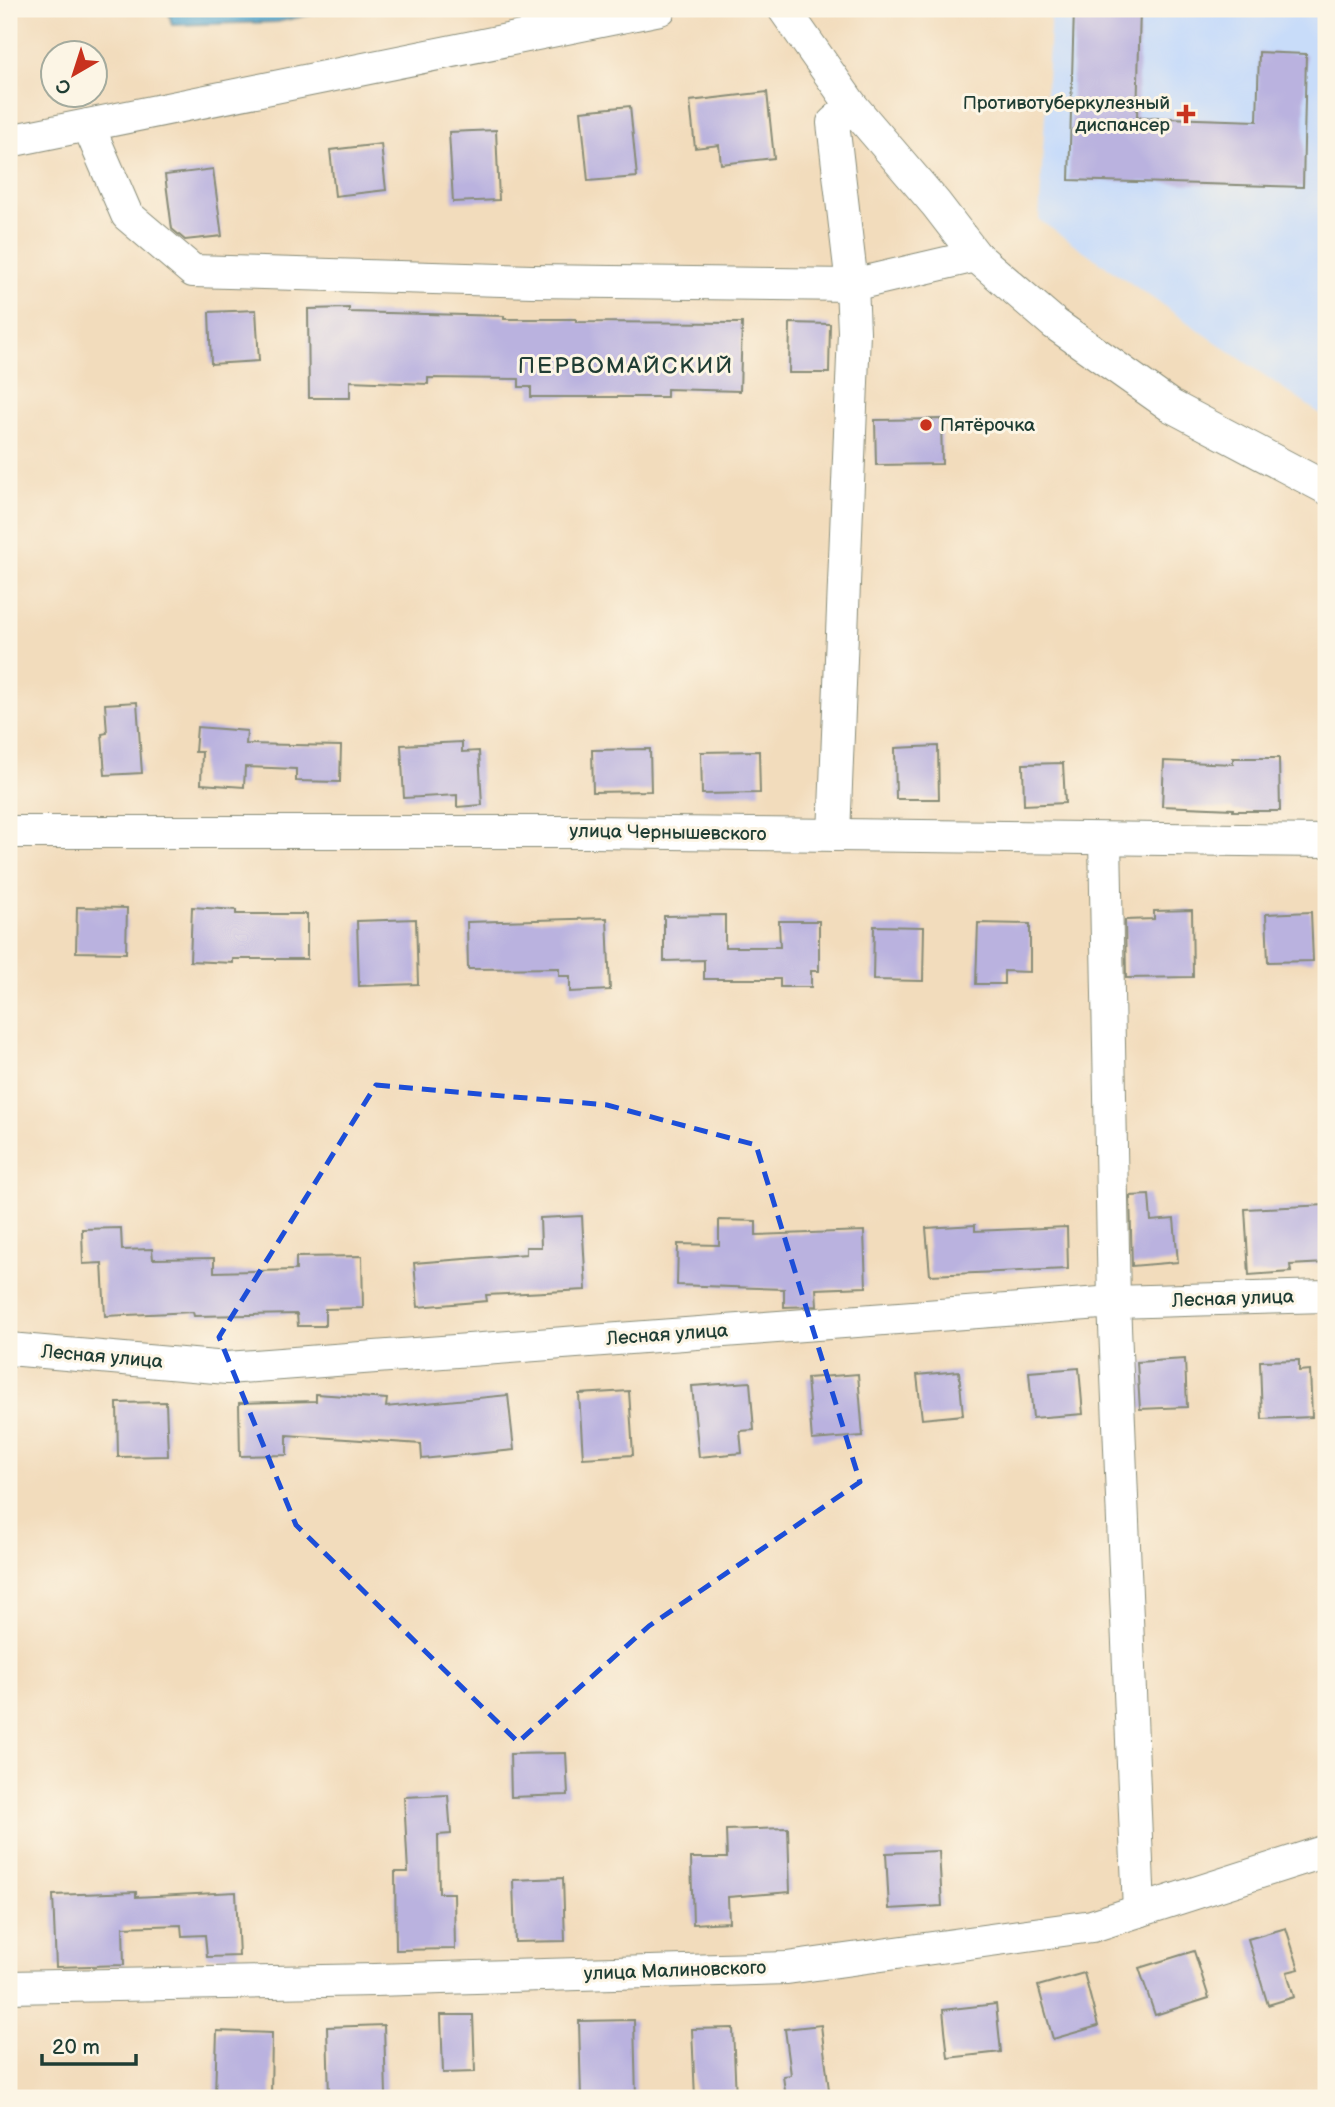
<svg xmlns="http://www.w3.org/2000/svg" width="1335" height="2107" font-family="'Balsamiq Sans',sans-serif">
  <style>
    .built { fill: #c8dcf9 }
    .water { fill: #54a6cf; stroke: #3a7282; stroke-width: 2 }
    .building { fill: #bab2df }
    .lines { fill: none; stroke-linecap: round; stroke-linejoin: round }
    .minor-casing { stroke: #888c78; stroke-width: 34 }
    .minor { stroke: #fff; stroke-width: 32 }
    .marked { fill: none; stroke: #1d4ed8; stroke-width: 5; stroke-dasharray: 14 9; stroke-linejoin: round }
    .poi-dot { fill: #c8321e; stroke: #fcf5e5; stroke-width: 2.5 }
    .labels { text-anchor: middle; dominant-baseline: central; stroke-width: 6; stroke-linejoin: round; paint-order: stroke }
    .poi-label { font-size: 19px; fill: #1f3d34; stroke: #fcf5e5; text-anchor: end }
    .street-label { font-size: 19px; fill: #1f3d34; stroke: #fcf5e5 }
    .quarter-label { font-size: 23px; letter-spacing: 2px; fill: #1f3d34; stroke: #fcf5e5 }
  </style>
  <rect width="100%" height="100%" fill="#fcf5e5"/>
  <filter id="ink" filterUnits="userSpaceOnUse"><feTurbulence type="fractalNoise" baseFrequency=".0143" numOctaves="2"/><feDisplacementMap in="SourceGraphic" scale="14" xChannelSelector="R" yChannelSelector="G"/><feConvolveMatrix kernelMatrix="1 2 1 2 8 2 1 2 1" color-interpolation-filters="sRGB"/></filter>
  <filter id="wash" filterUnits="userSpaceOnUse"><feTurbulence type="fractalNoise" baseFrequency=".00686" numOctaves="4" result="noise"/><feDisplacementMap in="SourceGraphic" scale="28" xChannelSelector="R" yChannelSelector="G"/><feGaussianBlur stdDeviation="1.57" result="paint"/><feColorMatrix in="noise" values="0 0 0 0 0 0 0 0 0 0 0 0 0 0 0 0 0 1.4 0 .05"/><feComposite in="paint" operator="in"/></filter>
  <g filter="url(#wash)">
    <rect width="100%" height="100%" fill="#f2dcbc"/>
    <polygon class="built" points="1051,9 1326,9 1326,418 1039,220"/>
    <polygon class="water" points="168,9 336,9 277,22 172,25"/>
    <g id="blocks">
      <g class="building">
        <polygon points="1074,9 1140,9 1137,117 1257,121 1259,52 1306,54 1303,187 1069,180"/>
        <polygon points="767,92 774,158 721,164 719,145 695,148 690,101"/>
        <polygon points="630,106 637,177 588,181 581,111"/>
        <polygon points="496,130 499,200 453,202 449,132"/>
        <polygon points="381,144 386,190 335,196 330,150"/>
        <polygon points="213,169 222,236 185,240 172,229 165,175"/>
        <polygon points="349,308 349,312 504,316 504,319 576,319 576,322 742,323 740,391 667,389 667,397 531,397 531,387 519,387 519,379 428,378 428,384 350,381 350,398 309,398 308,309"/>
        <polygon points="256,310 259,361 211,364 209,312"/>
        <polygon points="790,323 830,324 829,373 789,373"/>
        <polygon points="941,419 942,464 876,465 875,420"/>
        <polygon points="137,702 142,773 105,775 102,734 107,733 105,704"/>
        <polygon points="197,727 247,731 246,744 341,746 340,782 296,781 296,769 245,767 244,787 201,784 202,752 195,752"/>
        <polygon points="462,742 462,752 479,751 482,805 457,807 457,795 404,798 401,745"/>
        <polygon points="938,746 939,799 896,799 895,748"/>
        <polygon points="650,749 651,791 593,792 592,750"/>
        <polygon points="759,751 760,793 702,794 701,752"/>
        <polygon points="1233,758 1279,758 1280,811 1233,811 1233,809 1162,806 1164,761 1233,764"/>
        <polygon points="1063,763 1065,803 1024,805 1023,764"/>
        <polygon points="77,907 127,908 126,953 76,952"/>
        <polygon points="192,907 236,910 236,914 307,914 307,959 233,959 233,963 190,961"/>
        <polygon points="1192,910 1193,977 1126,978 1125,920 1154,919 1154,911"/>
        <polygon points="1311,912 1313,961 1268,962 1266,914"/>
        <polygon points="725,915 725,947 780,947 779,921 819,921 819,971 811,971 811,987 780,987 780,979 704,979 704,960 664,961 664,916"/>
        <polygon points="607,918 610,990 570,992 570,976 559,976 559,968 468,969 467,922"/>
        <polygon points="416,919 418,984 359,986 357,921"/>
        <polygon points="978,923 1030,924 1030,972 1004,971 1004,984 976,984"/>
        <polygon points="874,926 924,927 923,981 873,980"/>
        <polygon points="1149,1195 1151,1221 1174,1219 1178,1262 1132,1266 1130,1196"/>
        <polygon points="1326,1205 1326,1263 1290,1265 1291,1272 1249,1275 1245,1209"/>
        <polygon points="582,1216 586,1290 486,1295 487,1301 418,1307 414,1263 526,1254 526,1247 541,1247 540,1218"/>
        <polygon points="719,1220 756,1221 756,1235 864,1231 866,1287 816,1289 817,1306 784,1307 784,1289 677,1285 678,1244 719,1245"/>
        <polygon points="975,1225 975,1231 1067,1227 1068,1269 930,1275 926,1228"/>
        <polygon points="121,1228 122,1250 152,1249 153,1259 214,1258 214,1272 296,1270 296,1257 362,1256 363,1308 325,1309 325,1326 298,1326 297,1314 194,1316 193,1312 105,1316 102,1263 83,1264 82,1229"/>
        <polygon points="1185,1359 1187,1407 1140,1409 1137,1362"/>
        <polygon points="1299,1360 1299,1371 1310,1370 1312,1417 1262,1419 1260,1361"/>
        <polygon points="1079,1368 1083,1414 1033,1418 1029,1372"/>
        <polygon points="959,1371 963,1415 922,1419 917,1375"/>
        <polygon points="858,1374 863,1436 812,1440 807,1378"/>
        <polygon points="750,1382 754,1430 740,1431 742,1453 699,1457 692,1386"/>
        <polygon points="629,1391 633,1455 583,1458 579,1394"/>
        <polygon points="316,1394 387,1399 386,1407 508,1395 514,1450 422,1459 421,1444 287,1435 287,1455 240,1456 239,1403 316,1401"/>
        <polygon points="166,1402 168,1456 118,1457 117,1403"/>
        <polygon points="566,1753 568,1795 511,1797 510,1754"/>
        <polygon points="448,1795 451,1834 438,1835 439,1893 454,1893 455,1949 396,1950 395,1872 408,1872 404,1797"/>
        <polygon points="788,1828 790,1892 728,1897 729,1922 693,1924 691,1858 727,1858 726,1830"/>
        <polygon points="939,1851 942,1906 889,1909 886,1853"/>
        <polygon points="563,1878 565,1941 515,1942 513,1880"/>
        <polygon points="136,1892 136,1897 236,1892 239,1956 207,1957 205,1935 182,1936 181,1925 123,1927 124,1965 56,1967 53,1895"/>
        <polygon points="1286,1928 1299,1969 1287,1972 1294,1997 1268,2005 1248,1939"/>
        <polygon points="1194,1951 1209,1998 1155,2015 1139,1968"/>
        <polygon points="1084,1973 1098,2026 1053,2039 1038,1986"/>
        <polygon points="996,2004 1001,2052 948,2058 943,2010"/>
        <polygon points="441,2015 473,2015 475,2072 443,2073"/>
        <polygon points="634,2020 636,2098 581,2098 579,2021"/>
        <polygon points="384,2025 386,2095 329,2097 327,2027"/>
        <polygon points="821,2025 830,2098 786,2098 783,2076 791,2075 785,2029"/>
        <polygon points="733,2028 736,2098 695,2098 692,2029"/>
        <polygon points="217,2031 272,2033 271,2097 215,2096"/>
      </g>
    </g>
  </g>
  <g filter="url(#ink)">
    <use href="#blocks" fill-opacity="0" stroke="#888c78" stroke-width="2"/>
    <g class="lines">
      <g class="minor-casing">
        <g id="minor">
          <polyline points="784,9 852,106 936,204 976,256 1055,324 1171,406 1326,488"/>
          <polyline points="88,125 127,215 193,271 532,281 852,285 976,256"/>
          <polyline points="9,141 660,9"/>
          <polyline points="9,832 590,832 1326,841"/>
          <polyline points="834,835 854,332 852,285 833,123 852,106"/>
          <polyline points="1105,839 1114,1302 1139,1911"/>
          <polyline points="9,1349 227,1368 1114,1302 1326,1296"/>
          <polyline points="9,1987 375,1980 787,1968 1092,1926 1326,1851"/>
        </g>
      </g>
      <use href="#minor" class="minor"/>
    </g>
  </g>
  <path class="marked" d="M376,1085L607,1105L756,1145L860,1482L649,1626L518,1742L296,1525L219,1337Z"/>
  <g class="poi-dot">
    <path d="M1182.5 103.5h7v7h7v7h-7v7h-7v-7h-7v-7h7z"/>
    <circle cx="926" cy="425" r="7"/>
  </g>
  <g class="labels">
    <g class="poi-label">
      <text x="1170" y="103">Противотуберкулезный<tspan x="1170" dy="22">диспансер</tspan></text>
      <text x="940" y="425" text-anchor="start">Пятёрочка</text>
    </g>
    <g class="street-label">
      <text transform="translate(668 833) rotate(1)">улица Чернышевского</text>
      <text transform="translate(1233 1299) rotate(-2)">Лесная улица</text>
      <text transform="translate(667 1335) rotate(-4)">Лесная улица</text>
      <text transform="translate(102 1357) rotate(5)">Лесная улица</text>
      <text transform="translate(675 1971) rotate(-2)">улица Малиновского</text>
    </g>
    <g class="quarter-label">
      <text x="626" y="366">ПЕРВОМАЙСКИЙ</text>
    </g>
  </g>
  <rect width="1335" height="2107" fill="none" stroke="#fcf5e5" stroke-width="35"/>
  <g transform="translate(74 74) rotate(219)"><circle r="33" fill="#fcf5e5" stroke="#a4ab9e" stroke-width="2"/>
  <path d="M0-5L12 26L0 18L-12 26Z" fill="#c8321e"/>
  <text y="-10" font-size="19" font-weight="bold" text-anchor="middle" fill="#1f3d34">С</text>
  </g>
  <path d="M42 2054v10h94v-10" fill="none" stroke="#1f3d34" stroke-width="3.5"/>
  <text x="52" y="2054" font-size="21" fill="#1f3d34" stroke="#fcf5e5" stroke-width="5" paint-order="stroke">20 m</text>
</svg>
